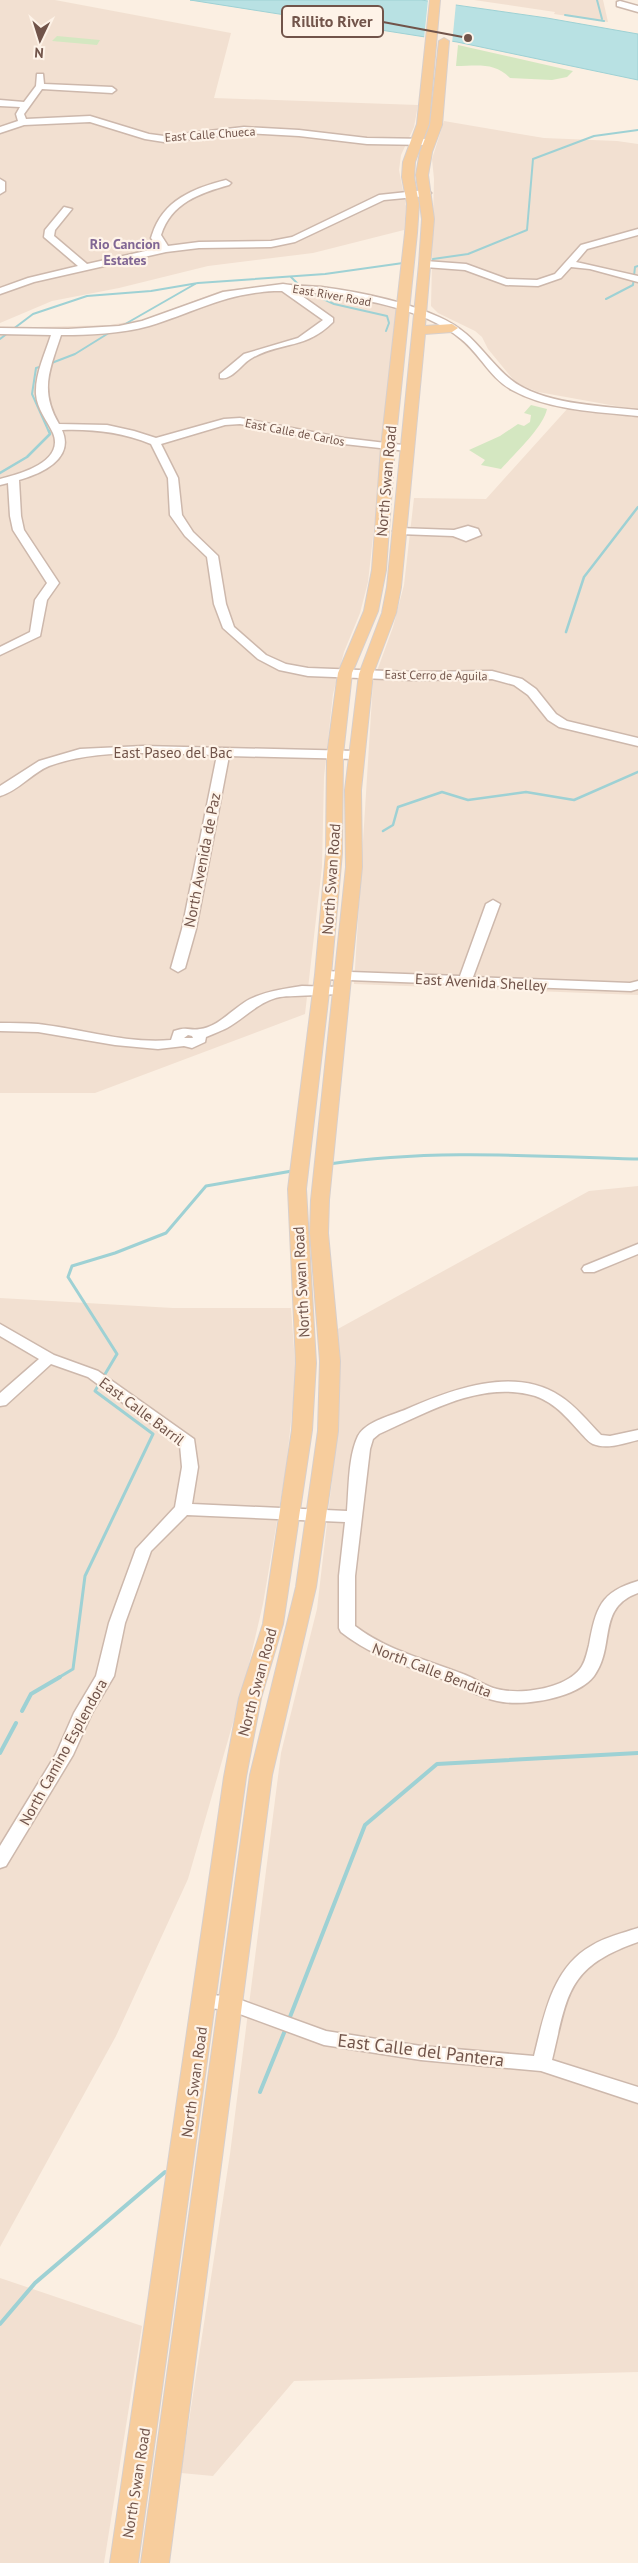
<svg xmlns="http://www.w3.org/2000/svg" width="638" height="2563" font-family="'PT Sans',sans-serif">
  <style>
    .residential { fill: #f2e0d1 }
    .green { fill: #d4e7c1 }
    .water { fill: #b8e1e3; stroke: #9ed1d4 }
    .pier { fill: #fbefe2 }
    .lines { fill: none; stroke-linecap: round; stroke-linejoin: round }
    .stream-far3 { stroke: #9ed1d4; stroke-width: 2 }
    .stream-far2 { stroke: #9ed1d4; stroke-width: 2.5 }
    .stream-far1 { stroke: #9ed1d4; stroke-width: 3 }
    .stream { stroke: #9ed1d4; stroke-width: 4 }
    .minor-casing { stroke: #cdb8ac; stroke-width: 3 }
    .major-casing { stroke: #d7cfcc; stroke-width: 2 }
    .minor { fill: #fff; fill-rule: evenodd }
    .major { fill: #f7cd9d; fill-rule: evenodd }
    .labels { text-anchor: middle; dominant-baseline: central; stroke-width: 4.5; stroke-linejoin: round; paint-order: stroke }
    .far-street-label { font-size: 12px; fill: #71544a; stroke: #fef3e8 }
    .far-neighbourhood-label { font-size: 14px; font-weight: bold; fill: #806694; stroke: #fef3e8 }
    .street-label { font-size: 15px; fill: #71544a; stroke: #fef3e8 }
    .near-street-label { font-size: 18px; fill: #71544a; stroke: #fef3e8 }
    .leader { fill: none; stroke: #71544a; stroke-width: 2 }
    .callout-dot { fill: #71544a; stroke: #fef3e8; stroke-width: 2 }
    .callout { fill: #fef3e8; stroke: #71544a; stroke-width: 2 }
    .callout-label { font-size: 16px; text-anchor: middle; font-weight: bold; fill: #71544a }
  </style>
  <rect width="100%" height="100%" fill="#fbefe2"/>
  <g class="residential">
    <polygon points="0,0 55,0 231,33 214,98 418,105 414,127 401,155 399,170 406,206 404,230 313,253 208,266 119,288 52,301 0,323"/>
    <polygon points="474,0 603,0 608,22 554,14 555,12"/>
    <polygon points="444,121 544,138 617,141 638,144 638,410 538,392 516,383 488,349 482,337 475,331 438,313 431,306 434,179 432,159"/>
    <polygon points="283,284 320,285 399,303 368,582 360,613 344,652 333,694 324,777 322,867 305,1014 95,1093 0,1093 0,328 110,325 145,319 223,290"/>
    <polygon points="568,408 638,417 638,995 354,984 373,682 393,627 404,585 414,498 486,499"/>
    <polygon points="638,1186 638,2372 294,2381 213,2476 181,2473 230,2154 281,1753 317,1609 338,1429 336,1330 589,1191"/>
    <polygon points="0,1298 173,1308 291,1308 296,1376 286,1468 263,1604 245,1681 188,1879 116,2036 0,2247"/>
    <polygon points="0,2278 142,2326 104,2563 0,2563"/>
  </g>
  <g class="green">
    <polygon points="57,36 100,40 97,45 52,41"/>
    <path d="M458,45L573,71L567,77L552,80L510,78C494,62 478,66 456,66Z"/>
    <path d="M531,405L547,409C543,428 514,454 501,469L481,465L485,460L469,450L500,436L518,424L524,426L530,422L531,415L524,413Z"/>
  </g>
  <polygon class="water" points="190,0 421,0 547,18 638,34 638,80 457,42"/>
  <polygon class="pier" points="428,0 456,3 452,44 424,39"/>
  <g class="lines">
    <g class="stream-far3">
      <polyline points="597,0 602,19"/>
      <polyline points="565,15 604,21"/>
      <polyline points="433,259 468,254 527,230 533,159 594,136 638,130"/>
      <polyline points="291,277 299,285"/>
      <polyline points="304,290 334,304 387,316 389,323 386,331"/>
      <polyline points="606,299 633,285 635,267 638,266"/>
      <polyline points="120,327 195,284"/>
      <polyline points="0,339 33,314 87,296 151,291 198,283 325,274 403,263"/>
      <polyline points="49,364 75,354 112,331"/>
      <polyline points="43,366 36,368 32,394 49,432"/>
    </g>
    <g class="stream-far2">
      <polyline points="0,473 27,457 50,434 49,431"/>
      <polyline points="566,632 584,577 638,507"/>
      <polyline points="383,831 393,825 398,807 442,792 468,800 526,792 574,800 638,772"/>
    </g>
    <g class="stream-far1">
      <path d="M329,1164C432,1149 534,1156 638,1159"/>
      <polyline points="58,1678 73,1669 85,1576 153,1434 95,1391 117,1354 68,1277 72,1266 115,1253 166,1233 206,1186 292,1171"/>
    </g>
    <g class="stream">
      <polyline points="22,1711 31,1694 60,1677"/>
      <polyline points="0,1753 16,1723"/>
      <polyline points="288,2022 365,1825 437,1764 638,1753"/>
      <polyline points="260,2092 286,2028"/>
      <polyline points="0,2324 35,2283 165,2172"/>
    </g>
    <g class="minor-casing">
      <g id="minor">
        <polygon points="620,1 638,6 638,12 617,6 617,2"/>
        <polygon points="37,74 43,74 44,84 112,87 116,90 112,93 42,89 24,114 26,119 90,116 149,134 164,136 244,127 299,130 367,138 429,139 434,142 429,145 367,144 299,136 244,133 164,142 145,139 90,122 24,125 0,133 0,127 18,121 16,114 20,107 0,106 0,100 24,102 36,86"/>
        <polygon points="0,179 5,182 5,191 0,194"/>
        <path d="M226,180L231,183L229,185C200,193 171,203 161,235L168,246L199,242L271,241L292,237L379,195L426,190L431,193L426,196L384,200L295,242L271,247L199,248L166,252L34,282L0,294V288L28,278L78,266L44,237L45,230L64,207L72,209L55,230L54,236L87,264L159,248L151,238L152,235C163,200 194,188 226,180Z"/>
        <polygon points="638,229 638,235 587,249 576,262 638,276 638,282 590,269 571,267 561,278 538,286 506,285 465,270 425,267 420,264 425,261 466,264 507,279 537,280 555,274 581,245"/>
        <path d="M283,284C295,286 308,286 321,287C360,292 403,301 439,317C475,333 483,356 510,379C540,404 600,406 638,410V416C597,412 548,410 512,390C490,378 480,354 461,339C423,307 354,297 306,292L295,291L333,318V322C305,350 282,341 252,358C242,363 232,381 220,378V374L244,354L298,338L323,320L282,291H274C223,294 195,312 149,326C120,334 90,335 61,335C50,369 39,390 59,424L107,425L134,431L156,438L224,419L240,418L344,438L411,446V450L407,451L344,444L240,424L225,425L161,444L178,478L182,515L193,532L218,556L226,604L234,627L266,655L286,664L308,668L412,672L492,671L522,679L536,689L556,714L567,721L638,738V746L559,727L548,720L528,695L514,685L492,679L412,680L308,676L279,670L258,659L223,628L214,604L207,557L185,536L170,515L168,478L151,444C121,432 93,429 62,430C75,459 41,474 19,480L21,516L24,530L59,583L47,600L40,636L0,655V647L30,632L35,600L47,583L13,530L10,516L8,483L0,485V479C20,474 65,462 53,433C47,420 37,409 36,394C35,374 45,354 51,335L0,334V328L68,329L119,326L142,321L223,292Z"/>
        <polygon points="468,526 478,529 481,535 466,541 453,536 399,534 393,531 399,528 454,530"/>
        <path d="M143,746L356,751L362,755L356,759L229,756L196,929L185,968L178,972L171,968L182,929L217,755C162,754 102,747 49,766C32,773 18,791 0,796V786L39,761L80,749Z"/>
        <polygon points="493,900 500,904 473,977 630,983 638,981 638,989 631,991 323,979 316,975 323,971 460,976 486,904"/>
        <path d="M302,986L341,987L348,991C344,996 292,995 280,997C259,1001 245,1018 227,1028C221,1031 213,1034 206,1037L205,1042L192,1048L184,1046L158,1049L115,1045L38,1032L0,1031V1023C13,1023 26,1023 38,1024C83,1029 126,1044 171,1040L174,1031C188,1026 189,1031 200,1029C219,1027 234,1007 250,999C267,991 283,989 302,986ZM188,1035L192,1036L193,1038H184Z"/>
        <polygon points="638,1244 638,1254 594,1272 584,1272 582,1269 584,1266"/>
        <path d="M0,1324L54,1355L98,1371L194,1439L198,1467L192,1504L347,1511C349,1488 348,1457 358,1436C366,1421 393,1415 407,1409C453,1389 514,1366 560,1396C576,1406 588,1422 601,1435L610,1436L638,1430V1440C624,1443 607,1450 593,1444C588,1442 583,1435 579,1431C565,1415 550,1398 527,1394C476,1383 424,1414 379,1434L373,1439L370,1449L355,1576V1626C388,1651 425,1659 463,1674C474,1678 485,1686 497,1689C521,1695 564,1689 580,1669C585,1663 587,1653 589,1645C596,1608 600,1592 638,1581V1593C596,1608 616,1646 594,1676C577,1698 524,1707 497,1701C481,1698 467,1689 452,1683C411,1666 377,1660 341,1632L339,1628V1576L345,1522L187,1515L151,1551L125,1623L114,1676L92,1713L73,1755L6,1866L0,1868V1846L56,1754L74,1713L96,1676L109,1623L136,1549L175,1507L182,1467L180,1445L88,1377L51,1364L6,1405L0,1406V1393L39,1359L0,1336Z"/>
        <path d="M638,1928V1942C567,1967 568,1993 552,2060L638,2087V2103L541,2071L421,2060L324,2045L229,2010L198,2007L196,2002L198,1997L205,1995L230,1996L326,2031L421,2046L534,2056C544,2016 552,1968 591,1946C605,1937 623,1933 638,1928Z"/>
      </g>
    </g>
    <g class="major-casing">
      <g id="major">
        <polygon points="430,0 440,0 429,124 415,162 414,177 419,204 417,233 395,447 386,570 378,611 352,673 343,755 342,853 331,975 306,1189 316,1363 312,1430 283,1624 261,1698 246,1777 138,2563 110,2563 224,1777 239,1698 263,1624 292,1430 296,1363 288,1189 315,975 326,853 327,755 338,673 364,611 372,570 381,447 405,233 407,204 402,177 403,162 417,124"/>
        <polygon points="444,38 449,41 442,125 432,152 428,175 434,219 425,326 452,324 458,328 452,332 425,334 401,587 396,613 373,674 361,790 362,867 329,1200 328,1233 340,1361 338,1431 316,1587 272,1775 169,2563 141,2563 250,1775 296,1587 318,1431 320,1361 310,1233 311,1200 346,867 345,790 359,674 382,613 387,587 419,264 422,219 416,175 420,152 430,125 439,41"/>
      </g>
    </g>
    <use href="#minor" class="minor"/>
    <use href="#major" class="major"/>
  </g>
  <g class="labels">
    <g class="far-street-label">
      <text transform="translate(210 134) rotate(-4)">East Calle Chueca</text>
      <text transform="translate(332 295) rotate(10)">East River Road</text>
      <text transform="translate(295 432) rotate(11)">East Calle de Carlos</text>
      <text transform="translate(436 675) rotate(1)">East Cerro de Aguila</text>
    </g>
    <g class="far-neighbourhood-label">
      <text x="125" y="244">Rio Cancion<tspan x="125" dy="16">Estates</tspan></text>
    </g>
    <g class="street-label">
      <text transform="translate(386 481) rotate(-85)">North Swan Road</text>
      <text x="173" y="752">East Paseo del Bac</text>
      <text transform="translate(202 860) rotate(-79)">North Avenida de Paz</text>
      <text transform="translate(331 879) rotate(-86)">North Swan Road</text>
      <text transform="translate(481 982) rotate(3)">East Avenida Shelley</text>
      <text transform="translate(301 1282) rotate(-93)">North Swan Road</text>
      <text transform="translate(142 1411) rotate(37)">East Calle Barril</text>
      <text transform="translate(432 1670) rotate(21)">North Calle Bendita</text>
      <text transform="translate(257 1682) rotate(-75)">North Swan Road</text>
      <text transform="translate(63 1752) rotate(-61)">North Camino Esplendora</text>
      <text transform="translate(194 2082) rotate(-82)">North Swan Road</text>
      <text transform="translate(136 2483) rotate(-81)">North Swan Road</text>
    </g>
    <g class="near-street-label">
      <text transform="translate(421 2050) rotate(7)">East Calle del Pantera</text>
    </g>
  </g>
  <path class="leader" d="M468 38L383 22"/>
  <circle class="callout-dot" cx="468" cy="38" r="5"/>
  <rect class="callout" x="282" y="6" width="101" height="31" rx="5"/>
  <g class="callout-label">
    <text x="332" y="27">Rillito River</text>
  </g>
  <g transform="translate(40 40) rotate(184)" stroke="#fef3e8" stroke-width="4" paint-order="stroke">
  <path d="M0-4L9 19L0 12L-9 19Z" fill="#71544a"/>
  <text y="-8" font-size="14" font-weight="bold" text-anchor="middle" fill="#71544a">N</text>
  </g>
</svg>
